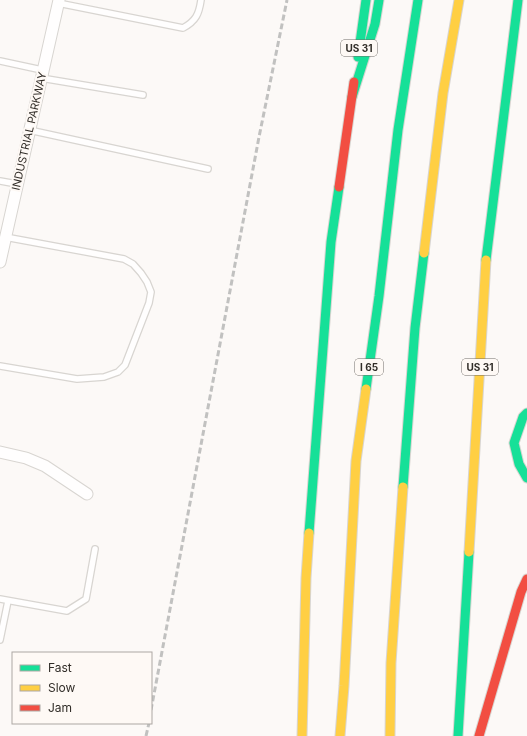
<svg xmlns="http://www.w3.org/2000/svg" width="527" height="736" font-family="Inter,sans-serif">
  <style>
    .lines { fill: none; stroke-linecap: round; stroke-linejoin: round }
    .lane-casing { stroke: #d8d5d1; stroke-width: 8 }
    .street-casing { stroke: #d8d5d1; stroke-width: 13 }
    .fast-casing { stroke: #d8d5d1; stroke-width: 11 }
    .slow-casing { stroke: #d8d5d1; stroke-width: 11 }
    .jam-casing { stroke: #d8d5d1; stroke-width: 11 }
    .lane { stroke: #fffefe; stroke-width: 5.5 }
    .street { stroke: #fffefe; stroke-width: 11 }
    .fast { stroke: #16e098; stroke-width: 9 }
    .slow { stroke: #ffcf43; stroke-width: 9 }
    .jam { stroke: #f24e42; stroke-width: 9 }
    .rail { stroke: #c1c1c0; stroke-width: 3; stroke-dasharray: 6 3; stroke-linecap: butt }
    .labels { text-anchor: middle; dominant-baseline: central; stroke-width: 4; stroke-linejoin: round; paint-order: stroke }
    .shield { fill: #fef9f5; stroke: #6e6a66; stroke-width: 1 }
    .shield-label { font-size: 10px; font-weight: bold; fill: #312d28 }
    .street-label { font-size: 11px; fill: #312d28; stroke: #fef9f5 }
  </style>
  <rect width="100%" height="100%" fill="#fcf9f7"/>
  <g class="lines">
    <g class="lane-casing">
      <g id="lane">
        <path d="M58,3L183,28C196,21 199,14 201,0"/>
        <polyline points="0,61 42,70"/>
        <polyline points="41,78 143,95"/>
        <polyline points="29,130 208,169"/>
        <polyline points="0,181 17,184"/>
        <polyline points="0,366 77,379 104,377 118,372 125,365 149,303 151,292 147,282 141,273 133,264 124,259 5,237"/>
        <polyline points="0,599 67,611 86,599 95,549"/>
        <polyline points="0,640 8,601"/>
      </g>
    </g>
    <g class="street-casing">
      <g id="street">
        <polyline points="0,262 59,0"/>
        <polyline points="0,452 26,458 45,466 87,494"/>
      </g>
    </g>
    <g class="fast-casing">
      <g id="fast">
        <polyline points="358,57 366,0"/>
        <polyline points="352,97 375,24 379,0"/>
        <polyline points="486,260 518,0"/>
        <polyline points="366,389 379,296 398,130 418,0"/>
        <polyline points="527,413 523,417 514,443 519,464 527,478"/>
        <polyline points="403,487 415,328 424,253"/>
        <polyline points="309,533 331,242 339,187"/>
        <polyline points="458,736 469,552"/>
      </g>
    </g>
    <g class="slow-casing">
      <g id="slow">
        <polyline points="424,253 443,93 459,0"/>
        <polyline points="469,552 486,260"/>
        <polyline points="302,736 306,578 309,533"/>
        <polyline points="340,736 344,686 356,461 366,389"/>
        <polyline points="390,736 391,663 403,487"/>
      </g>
    </g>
    <g class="jam-casing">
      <g id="jam">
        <polyline points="339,187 354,82"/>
        <polyline points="479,736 521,592 527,579"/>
      </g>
    </g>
    <use href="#lane" class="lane"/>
    <use href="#street" class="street"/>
    <use href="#fast" class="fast"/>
    <use href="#slow" class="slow"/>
    <use href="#jam" class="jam"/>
    <g class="rail">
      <polyline points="151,710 259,137 287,0"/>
      <polyline points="146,736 149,723"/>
    </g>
  </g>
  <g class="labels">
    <g class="shield">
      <rect x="341" y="40" width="36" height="16" rx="3"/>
      <rect x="355" y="359" width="28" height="16" rx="3"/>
      <rect x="462" y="359" width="36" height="16" rx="3"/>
    </g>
    <g class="shield-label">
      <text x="359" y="48">US 31</text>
      <text x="369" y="367">I 65</text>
      <text x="480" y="367">US 31</text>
    </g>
    <g class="street-label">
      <text transform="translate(29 131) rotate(-77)">INDUSTRIAL PARKWAY</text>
    </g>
  </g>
  <rect x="12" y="652" width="140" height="72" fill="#fef9f5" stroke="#aca7a3"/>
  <rect x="20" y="665" width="20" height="6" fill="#16e098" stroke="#aca7a3"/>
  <text x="48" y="672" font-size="12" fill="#312d28">Fast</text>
  <rect x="20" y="685" width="20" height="6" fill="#ffcf43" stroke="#aca7a3"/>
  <text x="48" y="692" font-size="12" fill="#312d28">Slow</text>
  <rect x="20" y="705" width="20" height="6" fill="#f24e42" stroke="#aca7a3"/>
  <text x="48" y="712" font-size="12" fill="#312d28">Jam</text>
</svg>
